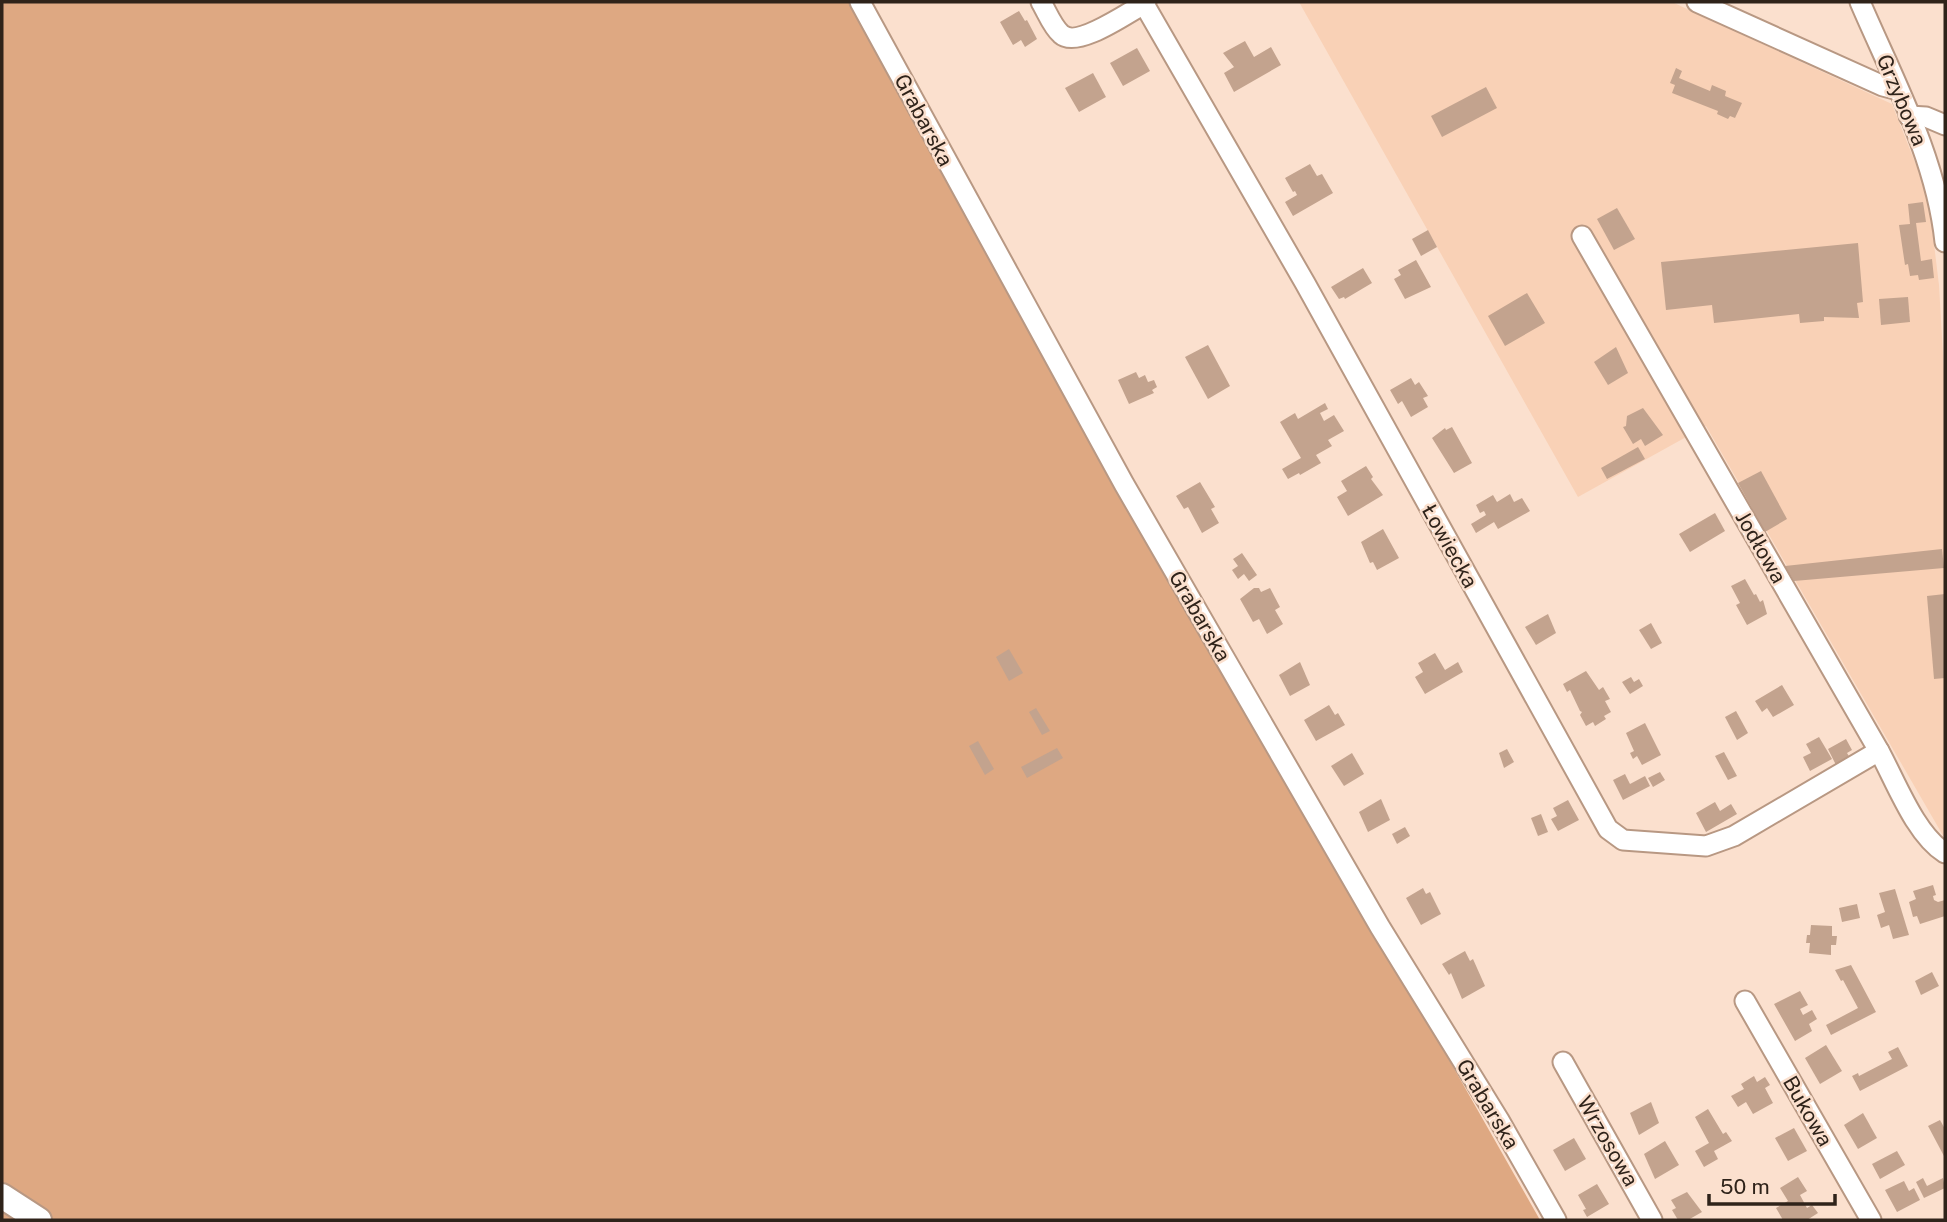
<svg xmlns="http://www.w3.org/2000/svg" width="1947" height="1222" font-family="'Public Sans',sans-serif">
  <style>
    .built { fill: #f9d1b6 }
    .forest { fill: #dea882 }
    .building { fill: #c3a38e }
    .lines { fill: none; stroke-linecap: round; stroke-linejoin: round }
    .minor-casing { stroke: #b89883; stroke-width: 23 }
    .major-casing { stroke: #b89883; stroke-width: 28 }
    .minor { stroke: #fff; stroke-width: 19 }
    .major { stroke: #fff; stroke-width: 24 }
    .labels { text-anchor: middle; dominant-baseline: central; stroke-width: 5; stroke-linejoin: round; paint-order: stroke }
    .street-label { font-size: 21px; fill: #2f231a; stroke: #fbe0ce }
  </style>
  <rect width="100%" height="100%" fill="#fbe0ce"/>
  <polygon class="built" points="1299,2 1672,2 1892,104 1928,195 1939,285 1945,390 1945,839 1706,426 1578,497"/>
  <polygon class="forest" points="2,2 854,2 1132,501 1540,1220 2,1220"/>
  <g class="building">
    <polygon points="1019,11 1025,21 1027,20 1037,39 1025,47 1021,40 1013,45 1000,22"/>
    <polygon points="1245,41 1254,57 1271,47 1281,65 1234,92 1224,73 1234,67 1223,53"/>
    <polygon points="1137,48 1150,71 1123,86 1110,63"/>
    <polygon points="1676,68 1682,71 1679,78 1710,91 1712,85 1726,91 1725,96 1742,103 1735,118 1730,116 1728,119 1717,114 1718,111 1672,93 1675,85 1670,83"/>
    <polygon points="1093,73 1106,97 1079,112 1065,88"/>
    <polygon points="1486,87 1497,108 1442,137 1431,116"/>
    <polygon points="1310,164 1317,176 1322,174 1333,193 1293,216 1285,202 1297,195 1295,191 1293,192 1285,178"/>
    <polygon points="1923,202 1926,222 1916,223 1921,261 1932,259 1934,278 1919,280 1918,275 1910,276 1908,264 1905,265 1899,225 1910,224 1908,204"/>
    <polygon points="1617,208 1635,239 1614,250 1597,219"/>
    <polygon points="1428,230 1437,247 1421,256 1412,239"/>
    <polygon points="1858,243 1863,302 1857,303 1859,318 1824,317 1824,321 1800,323 1799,314 1714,323 1712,305 1666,310 1661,262"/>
    <polygon points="1416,260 1431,287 1405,299 1394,279 1401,275 1398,270"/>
    <polygon points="1363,268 1372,283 1345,299 1344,297 1339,299 1331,287"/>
    <polygon points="1527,293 1545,323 1505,346 1488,316"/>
    <polygon points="1908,297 1910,322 1881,325 1879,299"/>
    <polygon points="1208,345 1230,386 1208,399 1185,357"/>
    <polygon points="1616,347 1628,373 1608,385 1594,362"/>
    <polygon points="1136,372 1139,378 1145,375 1148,382 1154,380 1157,387 1152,390 1154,393 1129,404 1118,380"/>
    <polygon points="1411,378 1415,385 1419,382 1428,396 1423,398 1428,407 1411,417 1402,401 1398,404 1390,390"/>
    <polygon points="1325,403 1328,409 1320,413 1324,421 1334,415 1344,431 1328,440 1332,446 1316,455 1321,463 1300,475 1299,473 1288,479 1282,469 1301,458 1280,422 1295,413 1298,419"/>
    <polygon points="1643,408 1663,435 1645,446 1641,439 1633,444 1623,427 1626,426 1627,416"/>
    <polygon points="1452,427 1472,463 1454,473 1432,438 1445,428 1446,430"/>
    <polygon points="1638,447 1645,459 1607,479 1601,468"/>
    <polygon points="1366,466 1373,477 1371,479 1383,495 1348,516 1337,497 1347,491 1341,481"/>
    <polygon points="1761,471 1787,519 1765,532 1738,483"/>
    <polygon points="1200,482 1215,507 1211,509 1219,523 1202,533 1188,507 1184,509 1176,496"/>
    <polygon points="1510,494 1514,502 1522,498 1530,511 1498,529 1494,522 1476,533 1471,524 1486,515 1484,511 1480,513 1476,505 1493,495 1497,502"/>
    <polygon points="1715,513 1725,531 1690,552 1679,534"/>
    <polygon points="1383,529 1399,558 1377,570 1373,562 1370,563 1361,542"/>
    <polygon points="1942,549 1944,568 1794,581 1785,566"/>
    <polygon points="1242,553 1257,575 1249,581 1244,574 1238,579 1232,570 1238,566 1233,559"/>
    <polygon points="1745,579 1754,595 1756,594 1760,602 1763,600 1767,614 1747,625 1736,605 1740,603 1731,586"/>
    <polygon points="1254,588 1259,588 1261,592 1270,588 1280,607 1275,610 1283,624 1267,634 1259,619 1253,622 1240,599"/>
    <polygon points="1945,594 1945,678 1934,679 1927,596"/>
    <polygon points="1548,614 1556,633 1536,645 1525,627"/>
    <polygon points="1651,623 1662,643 1651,649 1639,630"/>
    <polygon points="1009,649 1023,673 1009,681 996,657"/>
    <polygon points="1435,653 1445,670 1458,662 1463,672 1425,694 1415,677 1423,672 1418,663"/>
    <polygon points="1300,662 1310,685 1290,696 1279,675"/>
    <polygon points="1586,671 1599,690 1603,687 1610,699 1605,701 1611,712 1604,716 1606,719 1595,726 1593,722 1586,726 1580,715 1582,712 1580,711 1570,690 1567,692 1563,684"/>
    <polygon points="1631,677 1634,682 1639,679 1643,686 1630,694 1622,682"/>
    <polygon points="1782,685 1794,705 1773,717 1767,708 1762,712 1755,701"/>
    <polygon points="1329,705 1335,715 1338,713 1345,725 1316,741 1304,720"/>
    <polygon points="1036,708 1050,731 1042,735 1029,712"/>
    <polygon points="1736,711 1748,733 1737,740 1725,717"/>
    <polygon points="1645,723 1661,755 1642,765 1637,756 1633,759 1630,753 1634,751 1626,733"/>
    <polygon points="1819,737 1832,759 1810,771 1803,757 1811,753 1806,744"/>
    <polygon points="1846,739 1852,750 1847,753 1850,758 1836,765 1828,749"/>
    <polygon points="978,741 994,769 985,775 969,746"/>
    <polygon points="1057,748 1063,758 1027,778 1021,767"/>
    <polygon points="1507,749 1514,762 1504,768 1499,753"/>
    <polygon points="1724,752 1737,776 1728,780 1715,756"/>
    <polygon points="1352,753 1364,774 1344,786 1331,766"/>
    <polygon points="1660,772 1665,780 1653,787 1648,778"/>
    <polygon points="1625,774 1630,784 1645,776 1650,786 1623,800 1613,780"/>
    <polygon points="1381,799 1390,820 1368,832 1359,812"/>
    <polygon points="1568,800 1579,820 1558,831 1551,819 1557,816 1553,808"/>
    <polygon points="1715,802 1720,811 1731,804 1737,814 1706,832 1696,813"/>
    <polygon points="1541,814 1548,832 1538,836 1531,818"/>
    <polygon points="1405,827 1410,836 1397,844 1392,834"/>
    <polygon points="1933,885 1936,895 1933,896 1934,900 1938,902 1945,900 1945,916 1920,924 1917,916 1913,917 1909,902 1916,899 1913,891"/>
    <polygon points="1423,888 1426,894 1430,892 1441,914 1421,925 1406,898"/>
    <polygon points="1895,889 1909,935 1893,939 1889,925 1881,928 1877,915 1885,912 1879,893"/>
    <polygon points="1857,904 1860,918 1842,922 1839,908"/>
    <polygon points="1811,925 1832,926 1832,936 1837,936 1836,945 1831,945 1831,955 1809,953 1810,943 1806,943 1807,935 1810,935"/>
    <polygon points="1465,951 1470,961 1473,959 1485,986 1462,999 1451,973 1449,975 1442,964"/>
    <polygon points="1851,965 1876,1012 1831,1035 1826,1025 1858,1008 1843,980 1841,981 1835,970"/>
    <polygon points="1932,972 1939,986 1921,995 1915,981"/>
    <polygon points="1800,991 1808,1005 1800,1009 1803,1015 1812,1010 1817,1019 1809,1024 1812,1031 1795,1041 1774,1004"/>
    <polygon points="1826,1045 1842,1071 1820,1084 1805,1058"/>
    <polygon points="1898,1047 1908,1066 1860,1091 1852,1076 1858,1073 1859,1076 1892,1059 1888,1052"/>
    <polygon points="1754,1076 1757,1082 1765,1077 1770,1085 1765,1088 1773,1103 1753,1114 1746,1102 1738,1107 1731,1096 1744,1089 1741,1084"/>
    <polygon points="1651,1102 1659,1123 1639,1135 1630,1113"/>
    <polygon points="1708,1109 1723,1134 1726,1132 1732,1141 1714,1151 1718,1159 1704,1167 1695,1151 1709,1143 1695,1117"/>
    <polygon points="1863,1113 1877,1138 1858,1149 1844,1125"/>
    <polygon points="1940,1120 1945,1129 1945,1158 1928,1126"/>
    <polygon points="1794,1128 1807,1151 1788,1161 1775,1138"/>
    <polygon points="1574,1138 1586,1159 1565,1171 1553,1150"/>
    <polygon points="1665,1141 1679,1165 1655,1179 1644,1154"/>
    <polygon points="1897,1151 1905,1165 1880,1179 1872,1164"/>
    <polygon points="1798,1177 1807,1191 1800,1195 1807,1208 1812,1205 1818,1213 1807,1220 1783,1220 1776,1208 1788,1201 1780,1188"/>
    <polygon points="1923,1178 1927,1186 1943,1178 1945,1188 1924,1198 1916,1182"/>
    <polygon points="1904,1181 1909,1191 1914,1188 1920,1200 1897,1212 1885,1190"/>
    <polygon points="1597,1184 1609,1204 1587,1217 1583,1210 1586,1209 1578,1195"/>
    <polygon points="1687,1192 1702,1212 1688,1220 1678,1220 1672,1210 1676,1208 1671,1200"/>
  </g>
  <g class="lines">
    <g class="minor-casing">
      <g id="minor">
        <polyline points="860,2 1124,484 1380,927 1499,1120 1556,1220"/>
        <path d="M1041,2C1047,12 1052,26 1061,34C1077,49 1127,13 1144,4"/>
        <polyline points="1146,2 1144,4 1305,283 1608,829 1623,840 1706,846 1734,836 1879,751"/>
        <polyline points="1697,2 1883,86 1898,90"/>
        <path d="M1860,2C1893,79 1936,157 1945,242"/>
        <polyline points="1909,116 1926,117 1945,125"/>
        <path d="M1582,236L1879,751C1896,782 1915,834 1945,853"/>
        <polyline points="1745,1001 1871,1220"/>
        <polyline points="1563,1062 1652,1220"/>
      </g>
    </g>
    <g class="major-casing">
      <polyline id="major" points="2,1196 39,1220"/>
    </g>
    <use href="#minor" class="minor"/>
    <use href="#major" class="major"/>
  </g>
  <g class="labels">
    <g class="street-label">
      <text transform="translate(1902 100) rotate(67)">Grzybowa</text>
      <text transform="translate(924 120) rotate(62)">Grabarska</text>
      <text transform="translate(1450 546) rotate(61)">Łowiecka</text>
      <text transform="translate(1761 547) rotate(60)">Jodłowa</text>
      <text transform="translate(1200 616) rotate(60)">Grabarska</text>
      <text transform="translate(1488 1104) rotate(59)">Grabarska</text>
      <text transform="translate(1808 1111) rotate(60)">Bukowa</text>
      <text transform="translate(1608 1141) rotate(60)">Wrzosowa</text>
    </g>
  </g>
  <rect width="1947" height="1222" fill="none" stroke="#2f231a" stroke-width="7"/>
  <path d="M1709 1194v10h126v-10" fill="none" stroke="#2f231a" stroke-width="3.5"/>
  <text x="1720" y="1194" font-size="21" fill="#2f231a" stroke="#fbe0ce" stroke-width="5" paint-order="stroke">50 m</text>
</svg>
